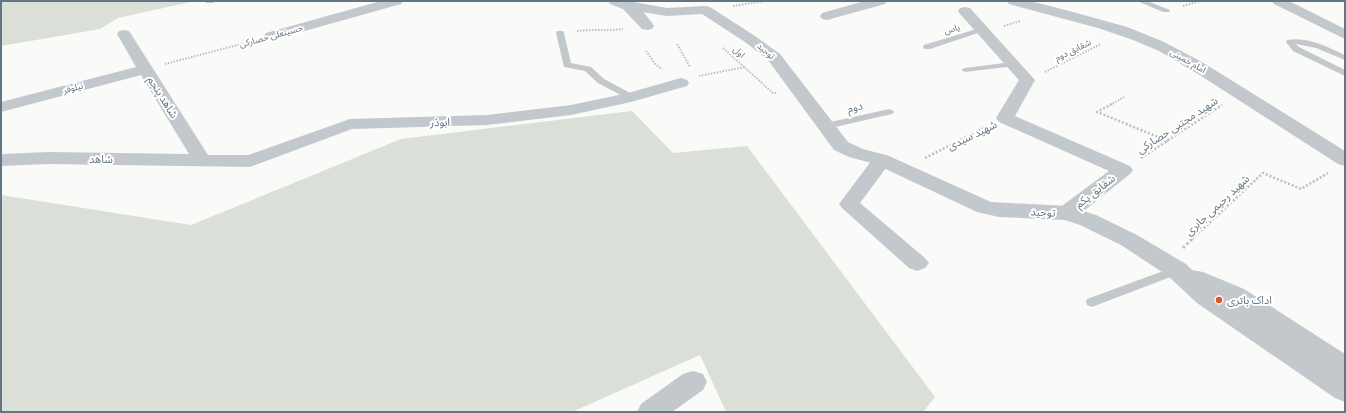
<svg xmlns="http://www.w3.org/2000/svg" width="1346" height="413" font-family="Ubuntu,'Noto Sans Arabic',sans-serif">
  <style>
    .green { fill: #dadfd7 }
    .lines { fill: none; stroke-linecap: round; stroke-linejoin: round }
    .path-far2 { stroke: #bbbfc2; stroke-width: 2; stroke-dasharray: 1.5 1.5; stroke-linecap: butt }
    .path-far1 { stroke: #bbbfc2; stroke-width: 2.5; stroke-dasharray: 2 2; stroke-linecap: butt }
    .path { stroke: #bbbfc2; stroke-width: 3; stroke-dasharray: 2.5 2.5; stroke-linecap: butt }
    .service { fill: #c3c8cc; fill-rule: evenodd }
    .minor { fill: #c3c8cc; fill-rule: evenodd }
    .tertiary { fill: #c3c8cc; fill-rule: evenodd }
    .poi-dot { fill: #e4572e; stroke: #fff; stroke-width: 1.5 }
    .labels { text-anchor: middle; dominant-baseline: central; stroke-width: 4; stroke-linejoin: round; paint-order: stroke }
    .far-street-label { font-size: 9px; fill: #657683; stroke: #fff }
    .street-label { font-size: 11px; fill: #657683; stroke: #fff }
    .poi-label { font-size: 11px; fill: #657683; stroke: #fff; text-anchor: start }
  </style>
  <rect width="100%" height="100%" fill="#fafaf8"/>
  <g class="green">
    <polygon points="1,1 195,1 118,18 100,29 1,46"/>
    <polygon points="632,111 673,153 747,146 935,397 923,412 726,412 700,355 572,412 1,412 1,195 191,225 401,139"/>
  </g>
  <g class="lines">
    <g class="path-far2">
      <polyline points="733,6 764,1"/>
      <polyline points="1183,6 1200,1"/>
      <polyline points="1004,26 1020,21"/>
      <path d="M577,31C593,29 608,31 623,29"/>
      <polyline points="677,44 690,67"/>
      <polyline points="723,48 773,93 777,93"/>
      <polyline points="646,51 655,64 662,69"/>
      <polyline points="165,64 253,41"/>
      <polyline points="1045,72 1101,44"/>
      <polyline points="699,76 745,67"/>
      <polyline points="1110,105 1124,97"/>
    </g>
    <g class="path-far1">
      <polyline points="1112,104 1097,112 1168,141"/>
      <polyline points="925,158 986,127"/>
      <polyline points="1141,158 1222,105"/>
      <polyline points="1192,239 1263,173 1301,189 1328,173"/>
    </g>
    <polyline class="path" points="1183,248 1193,238"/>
    <g class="service">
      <polygon points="205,1 216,1 213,3 206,3"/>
      <polygon points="1137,1 1147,1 1170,10 1169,12 1163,12"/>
      <polygon points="980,28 986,28 987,30 930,49 924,49 923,47 924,45"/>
      <polygon points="557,31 563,31 564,33 571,63 591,67 604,79 634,95 635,97 634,99 628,99 598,83 585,71 564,67 556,33"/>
      <path d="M1287,40C1307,36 1328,47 1345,55V60L1316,48L1296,44L1299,47L1345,70V76L1293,51L1286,42Z"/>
      <polygon points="1012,62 1016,64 1015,66 965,72 961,70 965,68"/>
      <polygon points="889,109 892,110 894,112 892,114 826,129 821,126 826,123"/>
      <polygon points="1177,266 1181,267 1183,270 1181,273 1097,305 1092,307 1087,305 1086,302 1087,299"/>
    </g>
    <g class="minor">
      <polygon points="381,1 403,1 401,4 276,39 271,40 266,39 264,36 266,33"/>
      <polygon points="865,1 887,1 885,4 827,20 822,19 820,16 822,13"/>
      <polygon points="1272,1 1289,1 1345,29 1345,39 1274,4"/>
      <path d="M628,2C639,5 648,17 654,26L652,29L647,30L642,29L623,9L621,6L623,3Z"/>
      <polygon points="965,7 970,8 1035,80 1015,116 1130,166 1133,170 1130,174 1075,218 1067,219 1059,218 1056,213 1059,208 1109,171 999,122 996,118 1019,80 960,14 958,11 960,8"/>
      <polygon points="124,30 129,31 131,34 208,155 248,155 350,119 487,115 571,105 628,93 681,78 687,80 689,83 687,86 631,102 571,115 487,125 352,129 250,167 49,164 1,166 1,154 49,152 189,154 141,75 1,112 1,102 136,67 117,34 119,31"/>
      <polygon points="882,154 889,156 892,160 860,203 925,258 929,263 925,268 917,271 909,268 842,208 839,204 875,156"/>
      <polygon points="693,371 703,374 707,382 703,390 672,412 637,412 641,404 683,374"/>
    </g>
    <g class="tertiary">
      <polygon points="608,1 628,1 667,8 705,6 710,7 755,36 780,54 848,142 863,149 889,156 991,202 1067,206 1096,215 1137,235 1186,264 1192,270 1203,272 1244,289 1345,354 1345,402 1335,398 1197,303 1168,276 1121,245 1080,225 1065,220 999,217 977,212 875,164 849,157 834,150 768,60 745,42 702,14 667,16 623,9 610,4"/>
      <polygon points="1007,1 1030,1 1073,12 1127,27 1162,41 1202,62 1345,151 1345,166 1338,164 1198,74 1159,51 1133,40 1098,28 1009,4"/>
    </g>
  </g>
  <circle class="poi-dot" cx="1219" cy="300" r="4"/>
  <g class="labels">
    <g class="far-street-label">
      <text transform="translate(952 29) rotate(-16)">یاس</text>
      <text transform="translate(271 36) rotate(-15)">حسینعلی حصارکی</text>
      <text transform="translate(1073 50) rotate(-26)">شقایق دوم</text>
      <text transform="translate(766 51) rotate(40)">توحید</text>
      <text transform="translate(739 52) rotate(42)">اول</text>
      <text transform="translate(1188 61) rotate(30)">امام خمینی</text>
      <text transform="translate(73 88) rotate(-15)">نیلوفر</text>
    </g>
    <g class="street-label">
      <text transform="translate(163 97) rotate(58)">شاهد پنجم</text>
      <text transform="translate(855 107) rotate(-13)">دوم</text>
      <text transform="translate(440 122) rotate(-2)">ابوذر</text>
      <text transform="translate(1177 125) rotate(-33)">شهید مجتبی حصارکی</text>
      <text transform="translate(972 135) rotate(-26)">شهید سیدی</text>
      <text x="101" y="159">شاهد</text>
      <text transform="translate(1095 191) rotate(-38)">شقایق یکم</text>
      <text transform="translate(1217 205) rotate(-43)">شهید رحیمی جابری</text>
      <text transform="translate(1043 212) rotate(3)">توحید</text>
    </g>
    <g class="poi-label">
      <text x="1227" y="300">اداک باتری</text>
    </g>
  </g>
  <rect width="1346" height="413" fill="none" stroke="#657683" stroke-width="4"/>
</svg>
